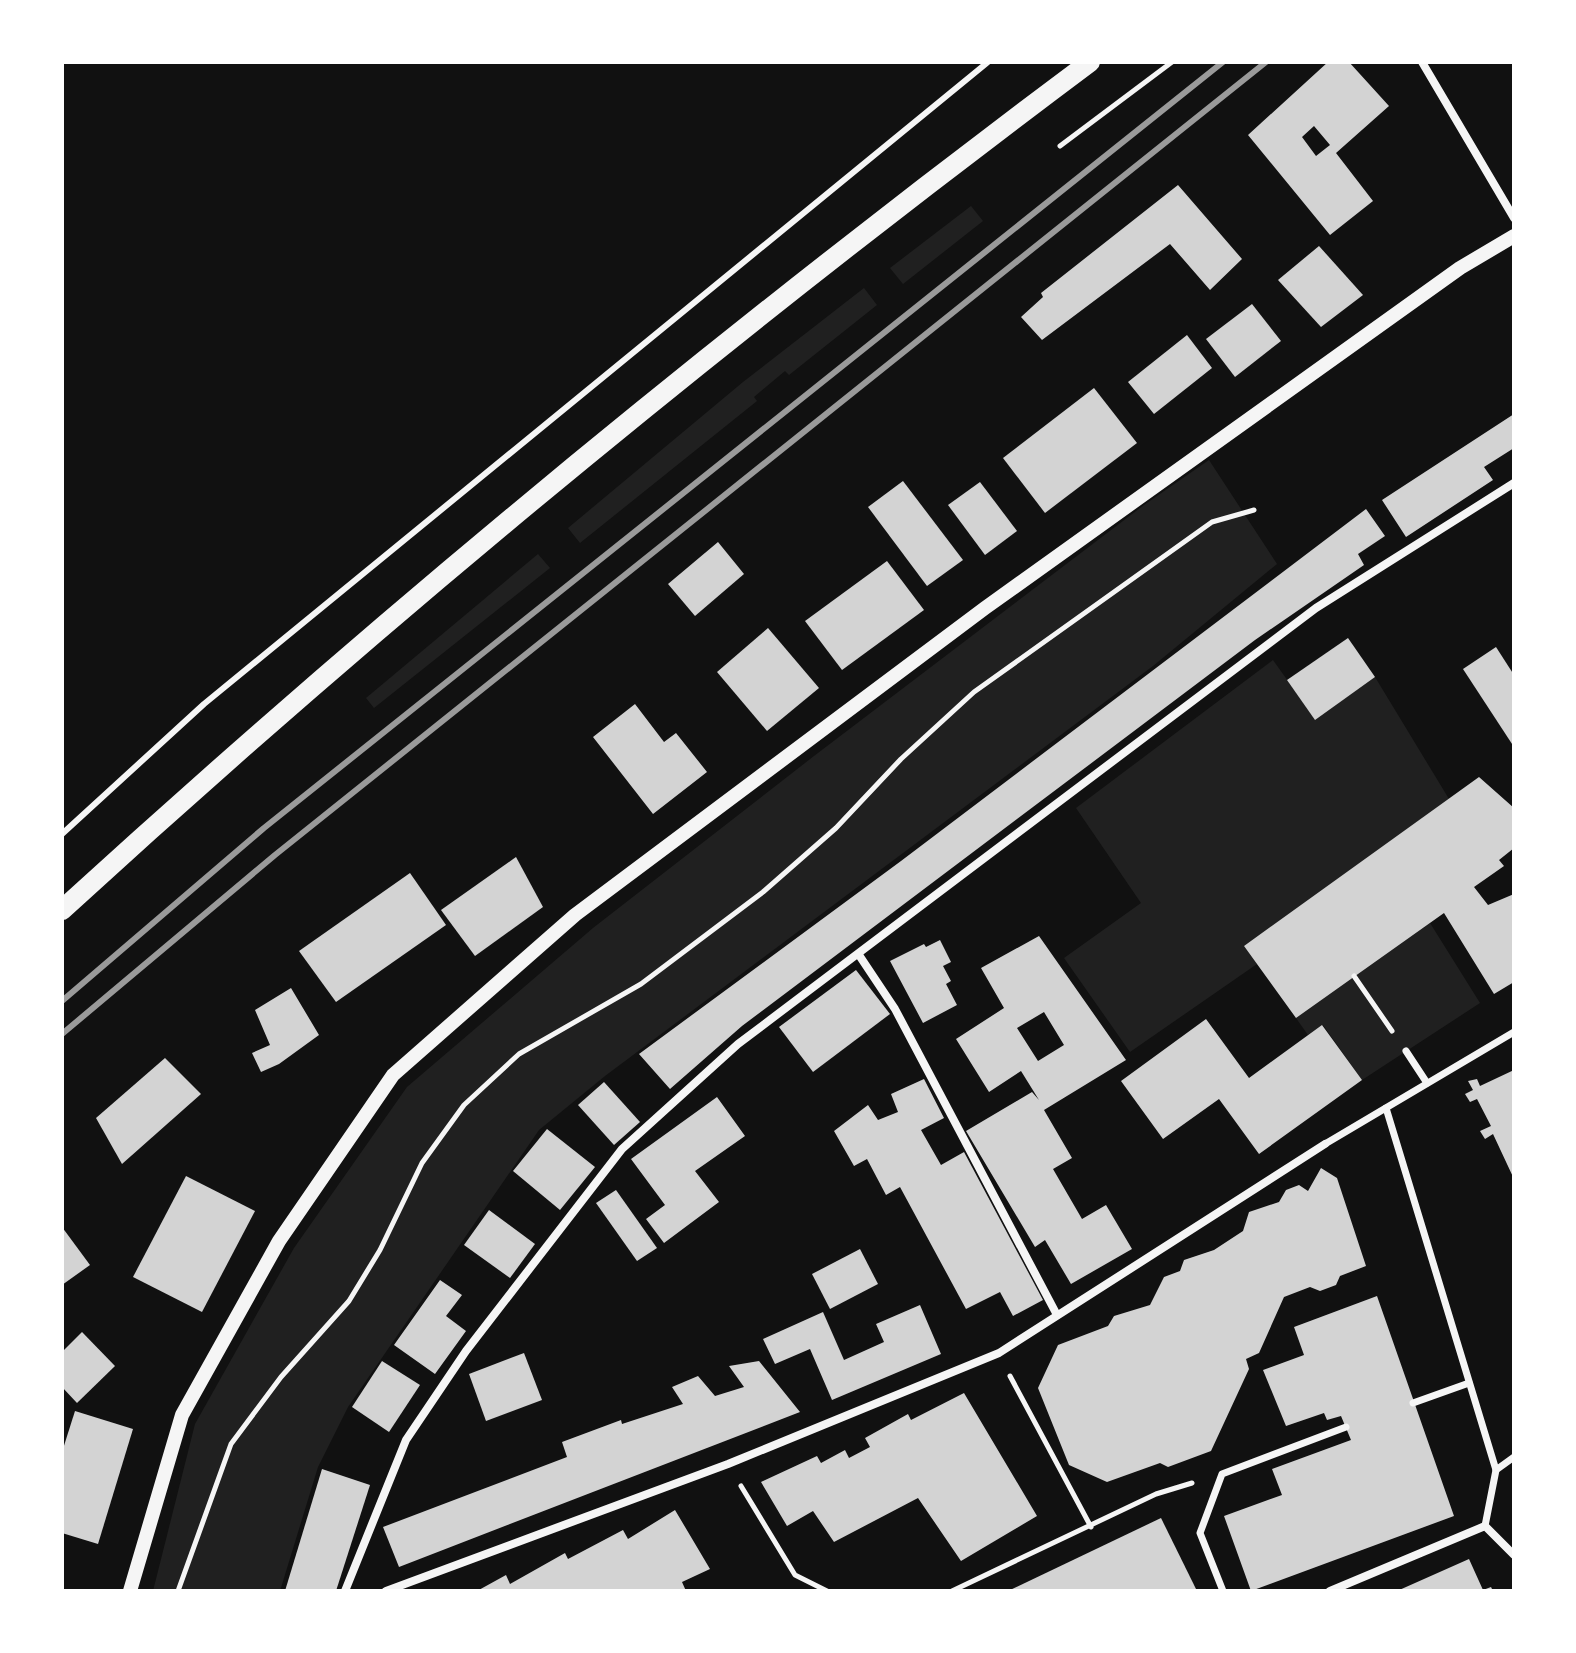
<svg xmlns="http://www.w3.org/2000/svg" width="1576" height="1653" font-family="Cabin,sans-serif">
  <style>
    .green { fill: #202020 }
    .building { fill: #d3d3d3; fill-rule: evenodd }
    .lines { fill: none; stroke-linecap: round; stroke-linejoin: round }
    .path { stroke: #f5f5f5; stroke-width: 5 }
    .service { stroke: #f5f5f5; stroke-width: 6 }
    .pedestrian { stroke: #f5f5f5; stroke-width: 7 }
    .minor { stroke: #f5f5f5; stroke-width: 8 }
    .tertiary { stroke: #f5f5f5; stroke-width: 14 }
    .primary { stroke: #f5f5f5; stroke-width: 20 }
    .rail { stroke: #9a9a9a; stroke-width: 6 }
  </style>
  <rect width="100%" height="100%" fill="#111"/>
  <g class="green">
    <polygon points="971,206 983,221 903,284 890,268"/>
    <polygon points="864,288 877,305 789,375 785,371 754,397 757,401 580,543 568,528 743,382"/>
    <polygon points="1209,460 1277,564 1153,666 605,1076 539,1130 348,1407 318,1467 280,1591 153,1591 195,1424 294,1248 407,1087 593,928 814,756 1144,505"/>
    <polygon points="538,554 550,568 374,708 366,698"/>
    <polygon points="1273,660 1315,719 1375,677 1449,799 1244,946 1257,964 1130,1052 1064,958 1141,903 1076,808"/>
    <polygon points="1430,923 1480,1003 1362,1080 1323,1025 1308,1035 1296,1018"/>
  </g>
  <g class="building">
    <path d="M1328,62H1349L1389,106L1336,153L1373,201L1330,235L1248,135ZM1314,126L1330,145L1316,156L1302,137Z"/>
    <polygon points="1178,185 1242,259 1210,290 1170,244 1042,340 1021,317 1043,297 1041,293"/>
    <polygon points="1319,246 1363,295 1321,327 1278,280"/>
    <polygon points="1252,304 1281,341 1235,377 1206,339"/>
    <polygon points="1187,335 1212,368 1154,414 1128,382"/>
    <polygon points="1094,388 1137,443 1045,513 1003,458"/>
    <polygon points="1514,414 1514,448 1484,467 1493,480 1406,537 1382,500"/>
    <polygon points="903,481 963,560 927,586 868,507"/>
    <polygon points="980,482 1017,531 985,555 948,505"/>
    <polygon points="1366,509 1385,536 1358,554 1364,565 1255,640 742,1026 670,1089 639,1054 901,861"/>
    <polygon points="718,542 744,574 695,616 668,584"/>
    <polygon points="887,561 924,610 842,670 805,621"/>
    <polygon points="768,628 819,688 767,731 717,672"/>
    <polygon points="1348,638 1375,677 1315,720 1287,680"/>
    <polygon points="1496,647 1514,675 1514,747 1463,669"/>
    <polygon points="635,704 664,742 676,733 707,772 653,814 593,737"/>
    <polygon points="1479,777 1514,808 1514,848 1499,860 1504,866 1474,887 1488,905 1514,894 1514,982 1494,994 1444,913 1296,1018 1244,946"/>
    <polygon points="516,857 543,907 475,956 441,910"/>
    <polygon points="410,873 446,925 336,1002 299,951"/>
    <path d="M1039,936L1126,1060L1044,1110L1072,1158L1053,1169L1082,1219L1106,1205L1132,1249L1071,1284L1045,1240L1035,1247L966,1131L1032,1092L1039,1100L1021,1071L989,1092L956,1039L1004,1008L981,968ZM1044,1012L1064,1045L1038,1061L1017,1028Z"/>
    <polygon points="940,940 951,962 943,966 951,981 946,984 957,1005 923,1023 890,961 924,944 926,947"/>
    <polygon points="856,970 890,1014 813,1072 779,1027"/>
    <polygon points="291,988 319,1035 279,1064 261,1072 252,1053 270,1045 255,1010"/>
    <polygon points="1206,1019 1249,1078 1322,1025 1362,1080 1259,1154 1219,1099 1163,1139 1121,1081"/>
    <polygon points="165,1058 201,1094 122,1164 96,1118"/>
    <polygon points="1514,1070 1514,1179 1493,1134 1485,1139 1480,1131 1491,1126 1477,1099 1470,1102 1465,1094 1473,1090 1468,1081 1477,1079 1480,1086"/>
    <polygon points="924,1079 944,1118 921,1130 941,1165 964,1152 1043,1300 1013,1316 1000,1292 966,1309 900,1187 886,1195 867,1159 854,1166 834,1131 868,1105 878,1120 898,1112 891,1094"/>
    <polygon points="604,1082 640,1122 614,1145 578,1105"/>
    <polygon points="717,1097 745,1136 695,1171 719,1202 664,1243 646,1219 665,1205 631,1159"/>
    <polygon points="547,1129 595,1167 560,1210 513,1171"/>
    <polygon points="1321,1168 1337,1178 1366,1266 1340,1276 1336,1285 1320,1291 1310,1287 1284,1297 1259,1353 1246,1359 1249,1369 1211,1451 1168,1467 1160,1463 1107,1482 1069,1465 1038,1388 1058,1345 1108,1326 1114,1316 1150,1305 1164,1277 1180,1271 1184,1260 1214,1250 1243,1231 1249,1212 1279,1202 1286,1190 1299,1185 1308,1191"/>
    <polygon points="186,1176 255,1211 202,1312 133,1277"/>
    <polygon points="616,1190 657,1248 637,1261 596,1203"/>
    <polygon points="489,1210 535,1244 510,1278 464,1245"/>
    <polygon points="62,1227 90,1265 62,1285"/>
    <polygon points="860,1249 878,1284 830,1309 812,1274"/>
    <polygon points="440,1280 462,1295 446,1316 466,1331 435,1374 394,1345"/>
    <polygon points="1377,1296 1454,1516 1251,1591 1224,1516 1282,1495 1272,1469 1351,1440 1341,1416 1327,1420 1324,1413 1286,1426 1263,1370 1304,1355 1294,1327"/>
    <polygon points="920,1305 941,1354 832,1400 810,1349 775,1364 763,1339 823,1312 844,1360 884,1342 876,1324"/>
    <polygon points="82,1332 115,1366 77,1403 62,1387 62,1352"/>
    <polygon points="524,1353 542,1400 486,1421 469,1374"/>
    <polygon points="382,1361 420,1385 389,1432 352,1407"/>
    <polygon points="759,1361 800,1412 399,1567 383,1527 567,1457 562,1442 621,1420 622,1424 683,1404 672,1387 698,1376 715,1396 744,1387 729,1366"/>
    <polygon points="964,1393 1037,1516 961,1561 918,1498 834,1542 813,1511 787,1526 761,1482 817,1456 821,1463 845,1450 849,1458 870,1447 865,1438 908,1414 911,1420"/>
    <polygon points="75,1411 133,1429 98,1544 62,1533 62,1452"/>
    <polygon points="322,1469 370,1485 336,1591 285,1591"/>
    <polygon points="675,1510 710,1569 682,1582 686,1591 477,1591 506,1575 510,1584 565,1553 568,1559 623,1530 628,1539"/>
    <polygon points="1161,1518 1197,1591 1008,1591"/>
    <polygon points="1469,1559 1483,1590 1491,1587 1493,1591 1397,1591"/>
  </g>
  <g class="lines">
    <g class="path">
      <polyline points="1060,146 1172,62"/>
      <polyline points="1354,976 1392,1031"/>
      <polyline points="1010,1376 1091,1527"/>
      <polyline points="741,1486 795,1575 827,1591"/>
      <polyline points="178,1591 231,1444 281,1377 349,1301 380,1250 422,1163 464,1105 519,1054 641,984 763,892 836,828 901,759 974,692 1212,522 1254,510"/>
      <polyline points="952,1591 1156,1494 1192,1483"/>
    </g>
    <polyline class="service" points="62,834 204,704 988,62"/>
    <g class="pedestrian">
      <polyline points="1406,1051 1427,1083"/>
      <polyline points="1386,1108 1496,1470"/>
      <polyline points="1325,1144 1514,1032"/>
      <polyline points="1413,1403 1469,1383"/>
      <polyline points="1485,1526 1496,1470 1514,1457"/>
      <polyline points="1223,1591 1200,1533 1222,1474 1346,1427"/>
    </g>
    <g class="minor">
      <polyline points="1422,62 1514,218"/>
      <polyline points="859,955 895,1009 1057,1315"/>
      <polyline points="345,1591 406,1440 466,1351 622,1149 738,1044 1316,608 1514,483"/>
      <polyline points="386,1591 728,1464 999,1353 1325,1144"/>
      <polyline points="1330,1591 1485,1526 1514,1555"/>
    </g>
    <polyline class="tertiary" points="130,1591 182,1415 279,1241 393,1075 575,915 985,608 1460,268 1514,236"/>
    <path class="primary" d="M62,910C390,610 734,328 1090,62"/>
    <g class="rail">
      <polyline points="62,1001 264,828 1223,62"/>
      <polyline points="62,1034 275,855 1266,62"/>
    </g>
  </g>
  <rect width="1576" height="1653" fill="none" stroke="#ffffff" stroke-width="128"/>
</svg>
